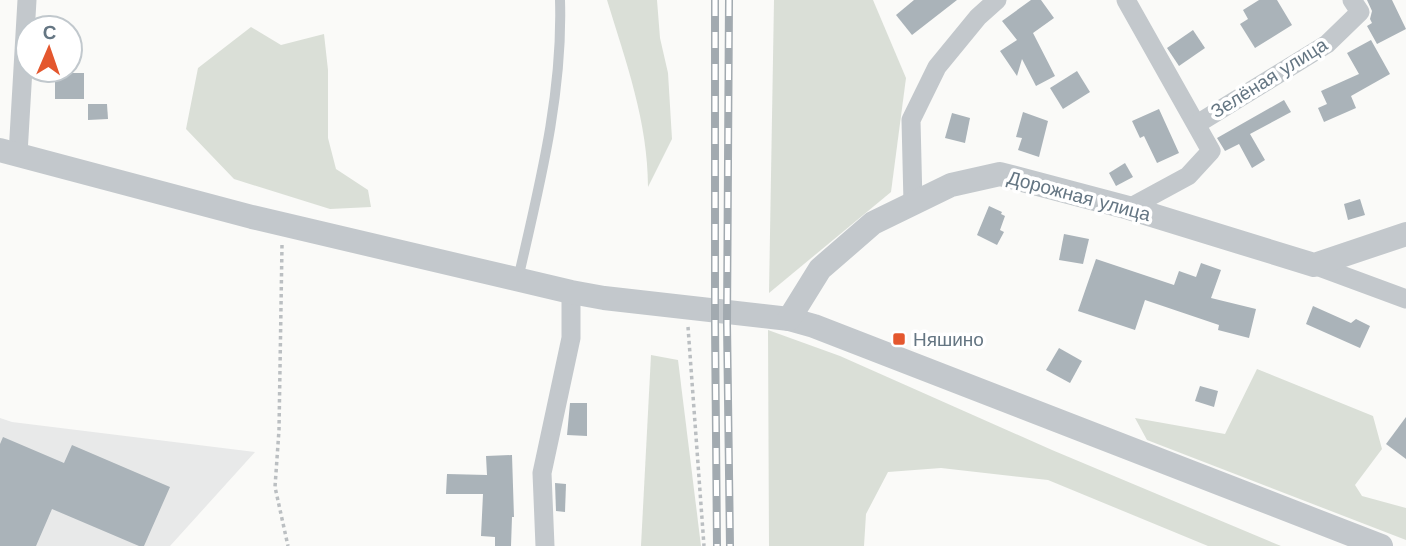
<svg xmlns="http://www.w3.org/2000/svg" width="1406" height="546" font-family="'Work Sans',sans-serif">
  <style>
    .built { fill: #e8e9e9 }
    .green { fill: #dadfd7 }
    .building { fill: #aab3b9 }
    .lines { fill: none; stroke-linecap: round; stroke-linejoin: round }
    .path { stroke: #bbbfc2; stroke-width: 3.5; stroke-dasharray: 3.5 3.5; stroke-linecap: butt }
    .service { stroke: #c3c8cc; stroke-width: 10 }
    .minor { stroke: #c3c8cc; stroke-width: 19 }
    .tertiary { stroke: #c3c8cc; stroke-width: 24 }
    .rail-casing { stroke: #a2aab0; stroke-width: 8 }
    .rail { stroke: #fff; stroke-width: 5; stroke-dasharray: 16; stroke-linecap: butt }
    .poi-dot { fill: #e4572e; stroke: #fff; stroke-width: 2.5 }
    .labels { text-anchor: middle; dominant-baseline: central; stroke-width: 7; stroke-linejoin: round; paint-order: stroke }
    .street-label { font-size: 19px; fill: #657683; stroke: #fff }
    .poi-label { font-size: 19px; fill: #657683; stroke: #fff; text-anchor: start }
  </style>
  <rect width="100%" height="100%" fill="#fafaf8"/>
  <polygon class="built" points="0,418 12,422 255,452 170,546 0,546"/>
  <g class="green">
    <path d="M607,0H657L660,38L668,73L672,139L648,187C648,122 626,62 607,0Z"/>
    <polygon points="774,0 873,0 906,78 891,192 769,293"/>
    <polygon points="251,27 281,45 324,34 328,70 328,138 336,169 368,190 371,207 330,209 234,179 186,129 198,68"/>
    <polygon points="768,330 840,356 1052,450 1281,546 1208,546 1048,480 941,468 888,472 866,514 864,546 769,546"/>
    <polygon points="651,355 678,360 701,546 641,546"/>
    <polygon points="1257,369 1373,416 1382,449 1355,485 1362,496 1406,508 1406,540 1147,440 1135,418 1225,434"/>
  </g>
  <g class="building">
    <polygon points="914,0 957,0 912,35 896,15"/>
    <polygon points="1031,0 1041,0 1054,18 1033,33 1055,76 1036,86 1022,59 1017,76 1000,51 1017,40 1002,21"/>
    <polygon points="1259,0 1277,0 1292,25 1255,48 1240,24 1248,19 1243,10"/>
    <polygon points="1367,0 1392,0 1406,29 1377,44 1367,26 1372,23 1370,19 1372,11"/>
    <polygon points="1193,30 1205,48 1179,66 1167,48"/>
    <polygon points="1371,40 1390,74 1351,96 1356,108 1324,122 1318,108 1327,104 1321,91 1359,74 1347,53"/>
    <polygon points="1077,71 1090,92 1063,109 1050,88"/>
    <rect x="55" y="73" width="29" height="26"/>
    <polygon points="1284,100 1291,112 1250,134 1265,160 1252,168 1239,144 1225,151 1217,138"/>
    <polygon points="88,104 107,104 108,119 88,120"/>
    <polygon points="1159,109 1179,153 1157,163 1144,136 1140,138 1132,121"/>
    <polygon points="1023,112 1048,121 1039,157 1018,150 1022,138 1016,137"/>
    <polygon points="952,113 970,118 965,143 945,138"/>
    <polygon points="1125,163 1133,177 1116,186 1109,173"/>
    <polygon points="1360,199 1365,215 1348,220 1344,204"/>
    <polygon points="989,206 1002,212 1001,214 1005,216 1000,230 1004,232 997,245 977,235"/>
    <polygon points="1064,234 1089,239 1083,264 1059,260"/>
    <polygon points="1096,259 1174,285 1179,271 1196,277 1201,263 1221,270 1211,298 1256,309 1249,338 1218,330 1219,325 1145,300 1135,330 1078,311"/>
    <polygon points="1313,306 1351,323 1356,319 1370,326 1360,348 1306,324"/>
    <polygon points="1059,348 1082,361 1070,383 1046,370"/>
    <polygon points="1200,386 1218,391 1214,407 1195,401"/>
    <polygon points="570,403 587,403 587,436 567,435"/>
    <polygon points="1406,417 1406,459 1386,444"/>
    <polygon points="3,437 64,463 72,445 170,487 144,546 139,546 52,509 36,546 0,546 0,444"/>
    <polygon points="512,455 514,517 512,517 511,546 495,546 495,537 481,536 483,494 446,494 447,474 487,475 486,456"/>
    <polygon points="555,483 566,484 565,512 556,511"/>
  </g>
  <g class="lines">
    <g class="path">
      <polyline points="282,245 279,430 275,487 288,546"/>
      <polyline points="688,327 704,546"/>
    </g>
    <path class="service" d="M518,279C539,187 563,95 560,0"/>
    <g class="minor">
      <polyline points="1126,0 1211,151 1188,176 1129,208"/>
      <polyline points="1197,124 1327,44 1360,12 1352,0"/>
      <polyline points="18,154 27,0"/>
      <polyline points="913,203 911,120 937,67 978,17 997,0"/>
      <polyline points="1314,265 1406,299"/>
      <polyline points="545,546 542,473 571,338 571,292"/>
    </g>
    <g class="tertiary">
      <polyline points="0,150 252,217 571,292 604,298 789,319 814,326 1381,546"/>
      <polyline points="789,319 820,269 873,223 951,185 1000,174 1129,208 1314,265 1406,234"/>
    </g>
    <g class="rail-casing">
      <g id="rail">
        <polyline points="715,0 715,323 717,546"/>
        <polyline points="729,0 727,324 730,546"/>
      </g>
    </g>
    <use href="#rail" class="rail"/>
  </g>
  <rect class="poi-dot" x="892" y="332" width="14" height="14" rx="3.5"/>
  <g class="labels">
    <g class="street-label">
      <text transform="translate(1269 78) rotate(-32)">Зелёная улица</text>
      <text transform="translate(1079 196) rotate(15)">Дорожная улица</text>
    </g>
    <g class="poi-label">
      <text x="913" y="339">Няшино</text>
    </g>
  </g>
  <g transform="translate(49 49) rotate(2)"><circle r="33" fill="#ffffff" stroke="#c1c8cd" stroke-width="2"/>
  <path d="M0-5L12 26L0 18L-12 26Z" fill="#e4572e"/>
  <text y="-10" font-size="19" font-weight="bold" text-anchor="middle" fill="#657683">С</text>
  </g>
</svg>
